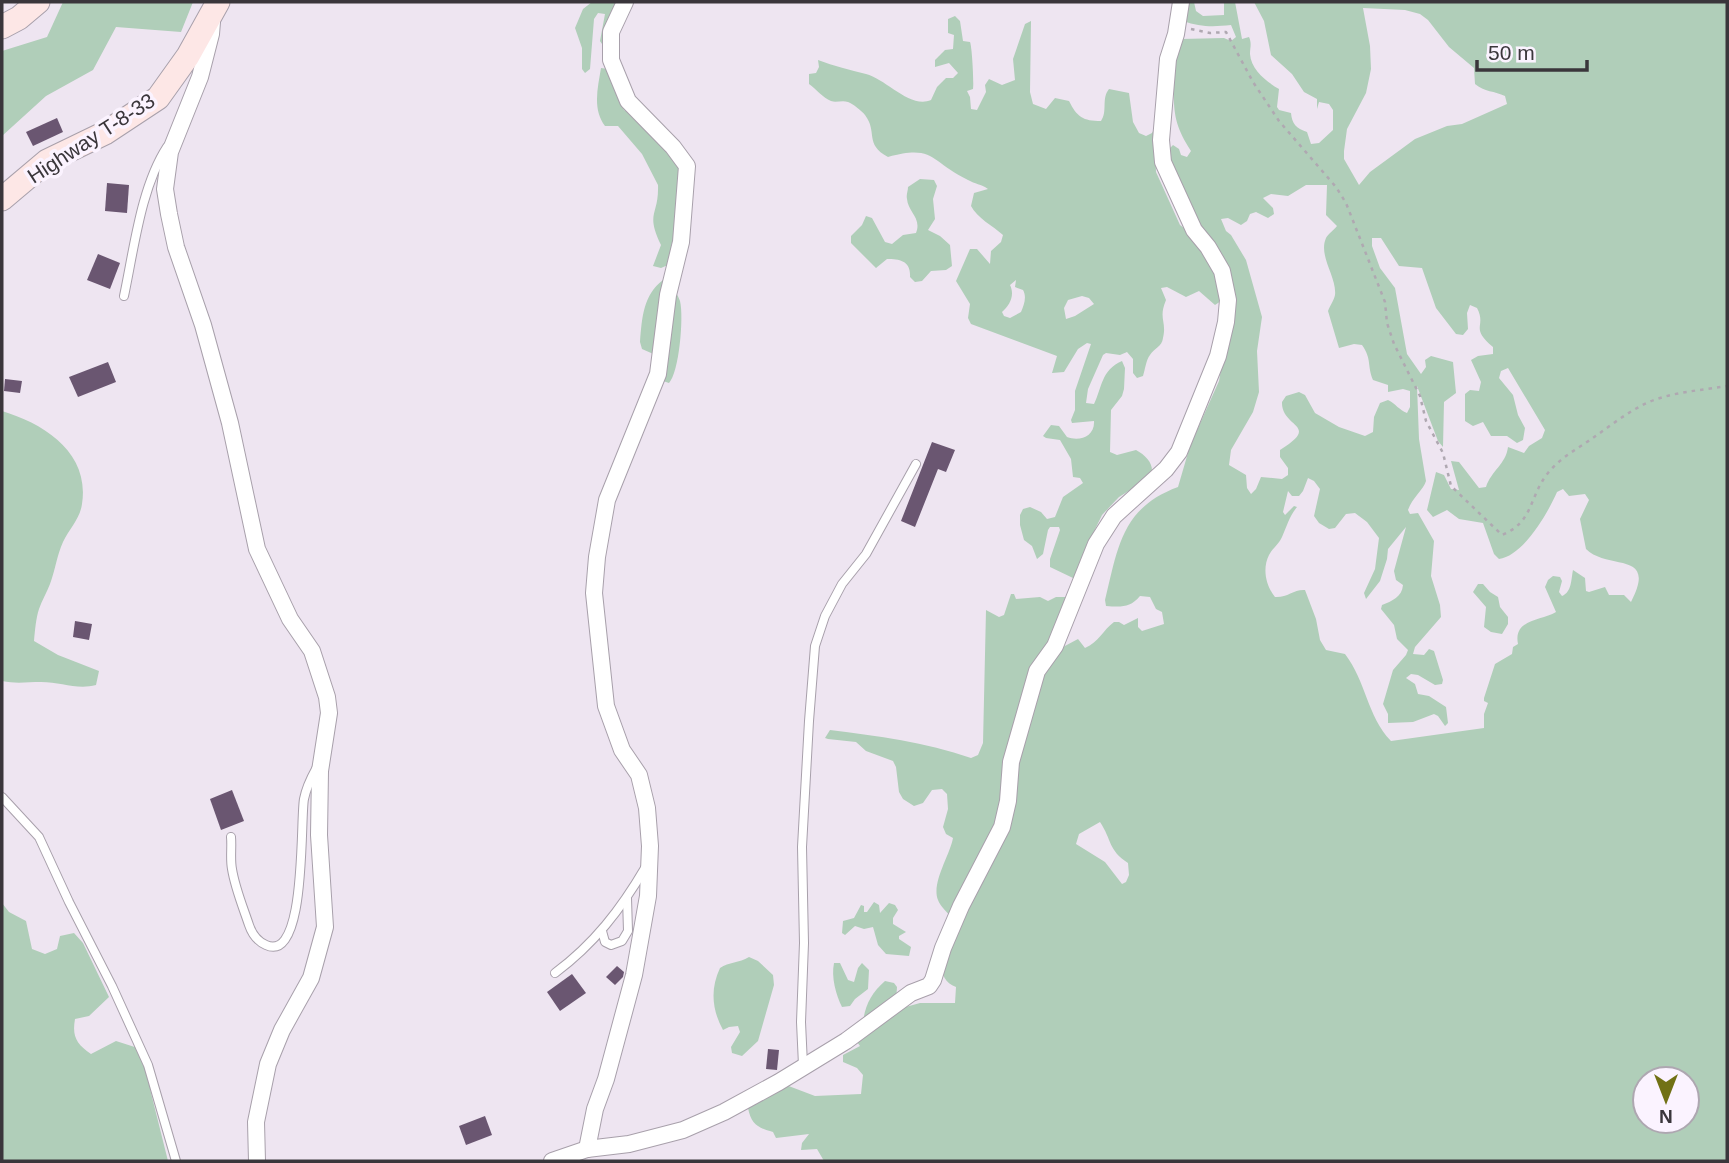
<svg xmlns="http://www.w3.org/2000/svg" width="1729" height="1163" font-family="Helvetica,sans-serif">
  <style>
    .green { fill: #b0ceb9; fill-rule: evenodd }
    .building { fill: #6a5671 }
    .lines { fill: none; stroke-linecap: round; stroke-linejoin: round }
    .lane-casing { stroke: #a8a0ab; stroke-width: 10 }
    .street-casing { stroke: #a8a0ab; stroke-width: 18 }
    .secondary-casing { stroke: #a8a0ab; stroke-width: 25 }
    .path { stroke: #afa8b1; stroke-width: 2.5; stroke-dasharray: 3.5 5; stroke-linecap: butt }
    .lane { stroke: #fff; stroke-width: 8 }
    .street { stroke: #fff; stroke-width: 16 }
    .secondary { stroke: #fde7e6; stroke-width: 23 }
    .labels { text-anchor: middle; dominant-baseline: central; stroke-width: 7; stroke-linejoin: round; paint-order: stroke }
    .street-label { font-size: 21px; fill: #3a363b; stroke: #fbf3ff }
  </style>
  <rect width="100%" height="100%" fill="#eee5f1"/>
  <g class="green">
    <polygon points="63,2 193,2 181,32 116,27 93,70 46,96 2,136 2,51 47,37"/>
    <polygon points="592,2 616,2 616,6 604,47 600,41 605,14 598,13 594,19 590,69 585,73 582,69 582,48 575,28 583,9"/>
    <path d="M1185,2H1194L1196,11L1203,16L1224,15V2H1235L1242,39L1249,37C1252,44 1250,47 1250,54C1251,70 1267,82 1279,89L1277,107L1279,110L1291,113C1292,124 1296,128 1307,132L1311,144L1319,143L1333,130V110L1329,104L1319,102L1317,109V99L1304,92L1292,74L1271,55L1264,21L1254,2H1727V1161H824L817,1149L801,1150L802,1143L809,1134L776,1138L773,1132C758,1128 751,1124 748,1108L753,1101L786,1085L815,1096L861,1094L863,1075L857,1068L843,1062V1055L860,1046L857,1042L902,1008L920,1003H955L956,987C929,978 947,938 952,918C947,912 940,906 938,900C931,883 950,855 953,838L946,834L943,827L948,809L947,794L942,789L932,790L923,803L914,806L903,799L899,792L896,767L893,761L866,751L856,742L828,739L825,738L830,730C878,736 925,742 971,758L978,755L983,743L986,610L999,617L1004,615L1011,594H1014L1016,599L1040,597L1048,601L1056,597H1067L1063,647L1078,639L1085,648C1099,642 1103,630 1114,622H1119L1124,625L1138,618V627L1142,631L1164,624L1162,612L1156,609L1150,597L1140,596C1130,608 1121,607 1106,606L1105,600C1118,548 1121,508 1178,487L1190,446L1219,381L1233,298L1175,185L1168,150L1173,145L1179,149L1181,155L1187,157L1191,151C1175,126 1173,113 1174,83L1171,81L1181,39L1224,38L1231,41L1236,37L1231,25C1213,27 1200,27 1183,21ZM1363,8L1405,10L1420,14L1428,20L1449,47L1474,68L1475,84C1484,92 1495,91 1505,96L1507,104L1462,124L1447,126L1415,139L1370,172L1359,185L1344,159V151L1347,129L1366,93L1371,69L1370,46ZM1306,185H1327L1326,215L1337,226C1334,230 1328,234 1326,238C1318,256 1337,277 1335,295C1334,300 1330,306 1328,311L1339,348L1354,344L1362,345C1372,359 1367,366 1373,380L1388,385V392L1403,389L1410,391V407L1407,413C1399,410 1396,404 1388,400L1380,403L1374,417L1373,432L1365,436L1339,427L1315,413L1305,395L1299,392L1286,396L1282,402C1281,428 1322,424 1280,450V457L1288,468V475L1282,479L1261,477L1256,489L1251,494L1247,488L1246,475L1229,465L1231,450L1253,412L1259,392L1257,351L1262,317L1246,260L1231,235L1226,231L1221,219L1228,218L1241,225L1247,221L1250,214L1256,212L1268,218L1274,214L1273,208L1263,198L1271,194L1288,196ZM1372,238H1381L1399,266L1422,268L1436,308L1456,334L1463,335L1468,329L1467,313L1470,305L1477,308C1487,327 1469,327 1493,347V354L1478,356L1471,360L1481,382L1479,391L1470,390L1465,394V421L1473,426L1483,422L1491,436H1507L1517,443L1523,440L1525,428L1518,415L1513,395L1499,378L1501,371L1508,368L1545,430L1542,438L1529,446L1524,453L1508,447C1506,464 1491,471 1486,487L1479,488L1459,462L1451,461L1459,490L1451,489L1444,475L1436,472L1427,510L1433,517L1447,510L1459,519L1483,523L1494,554L1499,559C1523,556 1548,513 1557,492L1563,489L1569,496L1585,494L1589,500L1580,519L1586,549C1608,571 1658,550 1631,602L1624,595H1609L1605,587L1589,592L1586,591L1585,578L1573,570C1571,579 1572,592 1562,596L1559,592L1562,581L1560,577L1553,576L1548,580L1545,587L1556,612C1541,621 1513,619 1518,644L1513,647L1512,654L1495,664L1484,698V701L1488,703L1484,714V728L1391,741C1367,716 1366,681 1345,654L1326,650L1320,640L1316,619L1305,590C1294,589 1287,598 1275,597C1266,586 1262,569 1269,555C1272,549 1279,544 1282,537C1287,526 1289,517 1297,507L1294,506L1285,515L1283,512L1288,491L1292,496H1299L1303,491L1308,478L1314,481L1320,489L1314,516L1319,523L1329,529L1335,528L1346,514L1355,513L1367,522L1379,538L1375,569L1364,593L1366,599L1380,581L1387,559L1388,549L1406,527L1394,571L1396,580L1403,585C1402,597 1392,601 1382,605L1381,609L1394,625L1397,639L1408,650L1406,655L1393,670L1383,704L1388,714V723L1413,722L1434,714L1438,716L1445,726L1448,723L1446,707L1429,696L1418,694L1415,684L1406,678L1411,674L1418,675L1435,685L1442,684L1443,680L1434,651L1429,649L1424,655L1413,654L1415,647L1441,617L1440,605L1431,576L1434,541L1418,513L1410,514L1408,510C1412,498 1424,489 1426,481L1419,439L1417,386L1438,441L1443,447L1444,402L1456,393L1453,362L1431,356L1425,360L1426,367L1421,374L1407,354L1395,288L1380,268L1372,246ZM1100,822C1112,840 1108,850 1128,863L1129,875L1126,882L1122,884L1105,862L1076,844L1079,834ZM1645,1079H1687V1121H1645Z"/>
    <path d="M955,16L960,21L963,41L970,42C972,46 974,84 973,89L967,91L970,97L971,109L977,110L986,92L985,85L989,79L1002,85L1015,80L1013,59L1025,24L1031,21L1030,92L1033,104L1046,109L1055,98L1069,101C1077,117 1083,121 1101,121C1108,111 1101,99 1109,89L1129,93L1133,122L1139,133L1146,136L1152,133L1159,120L1155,147L1156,172L1180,225L1202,242L1214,260L1221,301L1215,305L1199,291L1186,297L1167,287L1161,288L1166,300C1158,319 1167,321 1163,338C1162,347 1154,348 1150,355C1146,360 1145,370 1143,376L1137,378L1133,373V359L1127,352L1120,355L1106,353L1103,355L1088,389L1086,403L1094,404C1102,388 1101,370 1122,361L1125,368L1124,389L1122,396L1111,410L1110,452L1117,455L1136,450C1147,456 1155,465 1151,477L1119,497L1102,515L1084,552L1081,570L1073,578L1050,567V559L1060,530L1059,527H1050L1048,530L1043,554L1037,559L1032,546L1024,540L1020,525V515L1023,509L1030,507L1041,512L1047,519L1055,517L1063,497L1083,483L1080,478L1073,477L1071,459L1060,440L1046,438L1043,436L1051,425L1059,426L1067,437C1080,442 1095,436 1094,421L1072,423L1071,420L1075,410V391L1091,344L1087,343L1078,349L1064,372L1052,373L1057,356L971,324L968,318L970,304L956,281L970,249H977L990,264L991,251L1001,242L1003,235C993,226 977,218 971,206L974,193L988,189C981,184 975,184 968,180C930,162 935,144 888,157C864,144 878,132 865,115C862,111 852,103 848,102C842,100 836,103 831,101C823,98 816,89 809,84V74L816,73L819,67L818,60C834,66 850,70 866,74C886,79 910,109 931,100L937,87L946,78H953L958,73L949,63L935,67V60L945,50L953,49L954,35L948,33V19ZM1016,280L1015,287L1023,290C1027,297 1024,305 1021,312L1010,318L1004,316L1002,312C1010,305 1015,295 1010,285ZM1082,296L1089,298L1094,304L1075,316L1066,319L1064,308L1068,300Z"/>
    <path d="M601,68L608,69L615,91L624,110L643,119L679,161L677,233L671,245L674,252L668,265L661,268L653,266L661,245C645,212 659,216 658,185L642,154L618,126H605C592,109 598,87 601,68Z"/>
    <path d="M920,179L934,180L937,186L933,199L935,219L928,230L940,236L950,245L952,266L946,270L931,271L922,281L915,282L910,277C911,261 900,259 887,259L876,268L851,243V236L862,225L866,216L872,218L885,242L892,244L903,235L916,233C922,218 908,212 907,199C906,195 908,191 908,187Z"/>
    <path d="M663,280L669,281C673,288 678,295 680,301C684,317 679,373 669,383L663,381L667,360L642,349L640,342C642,318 643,295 663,280Z"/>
    <path d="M2,411C45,424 90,453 82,504C80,519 69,529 63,542C57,555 55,571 50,584C47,592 42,600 39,609C36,618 35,630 34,641L58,655L99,671L96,685C77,690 61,682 41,682C27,682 16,684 2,681Z"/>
    <polygon points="1478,584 1483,584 1490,592 1498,597 1500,607 1508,617 1508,624 1502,634 1491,632 1484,627 1486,607 1473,592"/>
    <polygon points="874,902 879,905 880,913 889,903 895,905 898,910 893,918 893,924 906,932 899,936 899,939 911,947 909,956 886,954 878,945 873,927 864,929 855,926 845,935 842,933 843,921 854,918 861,905 864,906 864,912 867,912"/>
    <path d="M2,903L9,912L26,921L32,949L45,954L57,949L60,936L74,933L83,943L109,997L89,1016L75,1019C72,1036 76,1044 91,1054L116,1041L144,1050L151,1093L168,1161H2Z"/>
    <path d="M749,957L758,961L773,975L774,985L758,1041L742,1056L732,1053L731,1047L740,1032L738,1026L729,1027L723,1030C712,1010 710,989 720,968C729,962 739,963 749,957Z"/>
    <path d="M834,963H840L848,980L854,982L858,968L862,963L869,970L868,989L855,999L850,1006L842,1007C836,995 831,977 834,963Z"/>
    <path d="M885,981L894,983L897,987L896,1001L863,1022C865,1005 872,992 885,981Z"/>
  </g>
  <g class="building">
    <polygon points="57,118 63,132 33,146 26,132"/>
    <polygon points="107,183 129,185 127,213 105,211"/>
    <polygon points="98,254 120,263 110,289 87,280"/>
    <polygon points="108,362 116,382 78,397 69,377"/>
    <polygon points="5,379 22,381 20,393 4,391"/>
    <polygon points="932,442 955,450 946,472 938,469 915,527 901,521"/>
    <polygon points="75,621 92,624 89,640 73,637"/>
    <polygon points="232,790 244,821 221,830 210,799"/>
    <polygon points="617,966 624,972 623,977 615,985 606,977"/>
    <polygon points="572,974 586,993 560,1011 547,992"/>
    <polygon points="768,1049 779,1050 777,1070 766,1069"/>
    <polygon points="485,1116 492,1135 466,1145 459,1126"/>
  </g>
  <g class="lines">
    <g class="lane-casing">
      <g id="lane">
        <path d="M124,296C134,249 141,187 167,147"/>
        <polyline points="2,797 39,837 69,902 112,986 148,1065 176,1161"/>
        <path d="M231,837C232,847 230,859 232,869C235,888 243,907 249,925C252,934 257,941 266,945C307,964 300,819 304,799C306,789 311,778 316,769"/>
        <polyline points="602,931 605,942 611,945 622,941 628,931 627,898"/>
        <path d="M555,973C594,944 621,909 645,868"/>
        <polyline points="803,1065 801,1022 804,943 802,847 809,721 815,646 825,616 842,584 866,554 916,464"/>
      </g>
    </g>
    <g class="street-casing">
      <g id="street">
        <polyline points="212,22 211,34 200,77 170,152 165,189 169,214 176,247 203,325 230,423 257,549 290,619 312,651 327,697 329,713 320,771 319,835 325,927 311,978 282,1030 268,1064 256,1122 257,1161"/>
        <polyline points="587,1149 595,1109 606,1079 634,975 648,896 650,846 647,808 639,775 622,750 606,706 594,593 597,557 607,500 658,374 668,295 681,242 687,166 673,147 628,101 611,60 611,32 625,2"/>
        <polyline points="552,1161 587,1149 629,1144 683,1130 724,1112 779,1082 846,1041 911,993 929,986 933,980 943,948 961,906 1002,827 1008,801 1011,762 1037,671 1055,646 1096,544 1114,516 1166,469 1179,452 1218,356 1226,322 1228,300 1222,271 1208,247 1194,230 1163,162 1161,140 1168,59 1176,34 1181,2"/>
      </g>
    </g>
    <g class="secondary-casing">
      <g id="secondary">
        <polyline points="2,27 19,18 38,2"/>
        <polyline points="2,199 47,161 105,133 158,98 188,56 218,2"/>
      </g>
    </g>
    <path class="path" d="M1191,29L1210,33L1226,32L1253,82L1279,121L1336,187L1346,203L1385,302L1387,323L1394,344L1420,396L1426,421L1443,453L1451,486L1502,535C1534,522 1529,496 1548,473C1559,459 1575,450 1590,440C1606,429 1622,416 1639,407C1665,392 1698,391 1727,386"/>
    <use href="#lane" class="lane"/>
    <use href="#street" class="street"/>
    <use href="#secondary" class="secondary"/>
  </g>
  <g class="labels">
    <g class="street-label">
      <text transform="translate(91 138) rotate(-33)">Highway T-8-33</text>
    </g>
  </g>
  <rect width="1729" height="1163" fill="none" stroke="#3a363b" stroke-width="7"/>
  <g transform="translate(1666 1100) rotate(180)"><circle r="33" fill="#fbf3ff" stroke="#aea7b1" stroke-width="2"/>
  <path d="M0-5L12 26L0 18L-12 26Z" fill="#717115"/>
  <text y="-10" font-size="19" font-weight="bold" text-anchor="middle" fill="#3a363b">N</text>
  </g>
  <path d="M1477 60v10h110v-10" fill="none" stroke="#3a363b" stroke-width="3.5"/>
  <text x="1488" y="60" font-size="21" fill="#3a363b" stroke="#fbf3ff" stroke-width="5" paint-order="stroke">50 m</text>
</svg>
